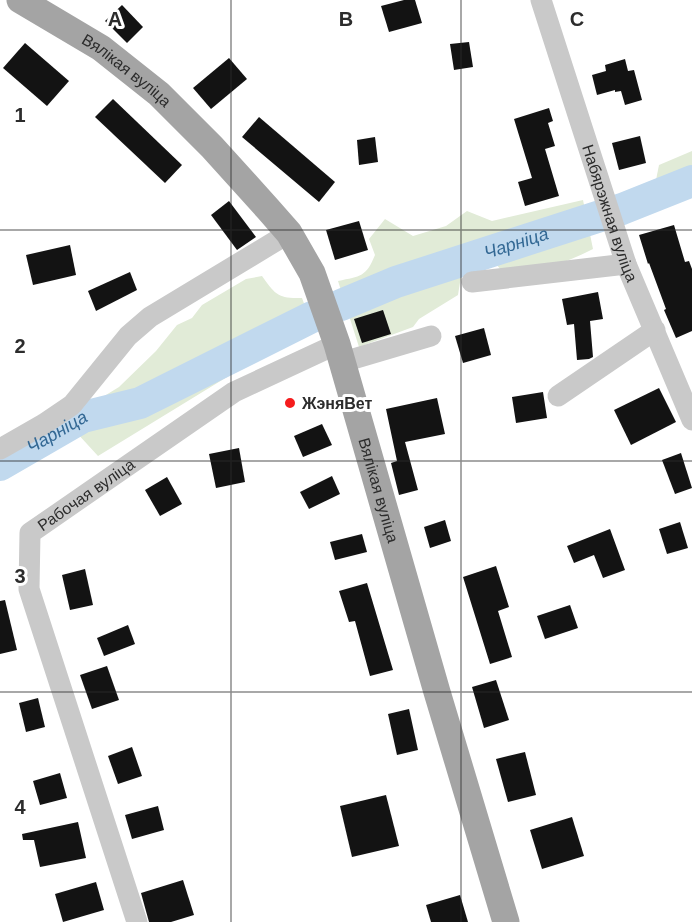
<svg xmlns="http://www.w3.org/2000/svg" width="692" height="922" font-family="Arial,sans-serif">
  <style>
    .green { fill: #e1ebd7 }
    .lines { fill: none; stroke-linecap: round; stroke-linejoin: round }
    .river { stroke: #c1d9ee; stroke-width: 32 }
    .building { fill: #131313 }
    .minor { stroke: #c9c9c9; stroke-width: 21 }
    .major { stroke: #a4a4a4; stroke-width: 27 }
    .grid { fill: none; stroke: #2c2c2c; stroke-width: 1.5; stroke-opacity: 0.55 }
    .poi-dot { fill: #f51c1d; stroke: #fff; stroke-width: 2 }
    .labels { text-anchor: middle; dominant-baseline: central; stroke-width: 6; stroke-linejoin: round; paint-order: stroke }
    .street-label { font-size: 16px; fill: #2c2c2c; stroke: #fff }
    .poi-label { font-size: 16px; font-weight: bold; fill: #2c2c2c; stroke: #fff; text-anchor: start }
    .water-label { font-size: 18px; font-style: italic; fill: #336894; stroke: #fff }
    .grid-label { font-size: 20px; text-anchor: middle; font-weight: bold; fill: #2c2c2c; stroke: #fff; stroke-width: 6; stroke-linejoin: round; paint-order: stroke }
  </style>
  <rect width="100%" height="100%" fill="#fff"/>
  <g class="green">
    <polygon points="692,151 692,169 655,185 659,165"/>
    <path d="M583,200L593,249C566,263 533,275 502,271L495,263L461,276L458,295L419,319L413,327L359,347L338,281C361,276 366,277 375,255L369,239L385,219L413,236L446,226L467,211L492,221Z"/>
    <path d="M262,276C275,294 278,299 302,298L314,331L245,366L98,456L65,420L119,387L156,351L177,325L192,318L202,305L246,279Z"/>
  </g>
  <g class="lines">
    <g class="river">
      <path id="s1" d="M341,305L396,282L622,209L692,181"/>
      <path id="s2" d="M0,465L83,417L140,403L312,317"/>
    </g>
  </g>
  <g class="building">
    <polygon points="404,0 415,0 422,23 389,32 381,6"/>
    <polygon points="122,5 143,27 127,43 105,21"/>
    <polygon points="469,42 473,67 454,70 450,44"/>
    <polygon points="25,43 69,81 47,106 3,68"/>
    <polygon points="229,58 247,79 211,109 193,88"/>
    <polygon points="625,59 628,71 634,70 642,100 625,105 621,91 615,92 615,90 597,95 592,75 606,71 605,65"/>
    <polygon points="113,99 182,165 165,183 95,117"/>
    <polygon points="549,108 553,121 548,123 555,146 545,149 559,196 525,206 518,182 532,178 514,119"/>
    <polygon points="259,117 335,182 319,202 242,137"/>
    <polygon points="640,136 646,163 619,170 612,143"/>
    <polygon points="375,137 378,162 359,165 357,140"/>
    <polygon points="229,201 256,237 237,250 211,215"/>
    <polygon points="359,221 368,250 335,260 326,230"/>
    <polygon points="674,225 685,262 689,261 692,269 692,331 676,338 664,310 666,309 649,263 648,264 639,235"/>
    <polygon points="70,245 76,275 33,285 26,255"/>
    <polygon points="130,272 137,290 96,311 88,291"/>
    <polygon points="598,292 603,319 590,321 593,357 589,359 577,360 574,324 567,325 562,299"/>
    <polygon points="383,310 391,334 362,343 354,319"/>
    <polygon points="484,328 491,355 463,363 455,336"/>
    <polygon points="659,388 676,422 631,445 614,410"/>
    <polygon points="543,392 547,418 516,423 512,397"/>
    <polygon points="437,398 445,434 405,442 418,490 399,495 391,463 397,461 386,409"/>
    <polygon points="322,424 332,445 303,457 294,436"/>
    <polygon points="239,448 245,482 216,488 209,454"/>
    <polygon points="681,453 692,488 675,494 662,460"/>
    <polygon points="332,476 340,494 309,509 300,492"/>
    <polygon points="167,477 182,504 160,516 145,490"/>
    <polygon points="445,520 451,541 430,548 424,527"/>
    <polygon points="680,522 688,548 667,554 659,529"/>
    <polygon points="610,529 625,570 603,578 594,555 574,563 567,546"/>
    <polygon points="362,534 367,552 335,560 330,542"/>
    <polygon points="496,566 509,607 498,611 512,657 490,664 463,577"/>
    <polygon points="85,569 93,605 70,610 62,575"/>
    <polygon points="367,583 393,670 370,676 355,621 349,622 339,591"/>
    <polygon points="5,600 17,650 0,654 0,601"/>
    <polygon points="570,605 578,628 545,639 537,616"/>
    <polygon points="128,625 135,644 104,656 97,638"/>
    <polygon points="107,666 119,700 92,709 80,675"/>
    <polygon points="496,680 509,720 484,728 472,687"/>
    <polygon points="38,698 45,727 26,732 19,703"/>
    <polygon points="409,709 418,750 397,755 388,714"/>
    <polygon points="132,747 142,776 118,784 108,756"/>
    <polygon points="525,752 536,795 508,802 496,759"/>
    <polygon points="60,773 67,798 40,805 33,781"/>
    <polygon points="386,795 399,846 352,857 340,806"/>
    <polygon points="158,806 164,830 132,839 125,815"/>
    <polygon points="572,817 584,856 542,869 530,830"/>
    <polygon points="78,822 86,858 40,867 34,840 23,840 22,834"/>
    <polygon points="183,880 194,915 171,922 149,922 141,893"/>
    <polygon points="96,882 104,910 63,922 55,894"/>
    <polygon points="460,895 468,922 431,922 426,905"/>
  </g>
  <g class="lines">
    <g class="minor">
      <path id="s3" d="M541,0L626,264L692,420"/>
      <polyline points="472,282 626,264"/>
      <polyline points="343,362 431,336"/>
      <polyline points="558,396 655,330"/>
      <polyline points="0,449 44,424 72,405 128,336 150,317 289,233"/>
      <path id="s4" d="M137,922L29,589L30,533L234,392L337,344"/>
    </g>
    <path class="major" id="s5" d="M20,0L101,48L159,94L212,147L268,209L289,233L312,273L337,344L437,692L506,922"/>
  </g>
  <path class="grid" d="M231,0V922M461,0V922M0,230H692M0,461H692M0,692H692"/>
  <circle class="poi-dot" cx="290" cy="403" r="6"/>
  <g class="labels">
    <g class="street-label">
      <text stroke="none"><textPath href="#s5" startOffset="128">Вялікая вуліца</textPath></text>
      <text stroke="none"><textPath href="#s3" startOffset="224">Набярэжная вуліца</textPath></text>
      <text stroke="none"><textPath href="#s5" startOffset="632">Вялікая вуліца</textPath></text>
      <text stroke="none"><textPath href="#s4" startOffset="474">Рабочая вуліца</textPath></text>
    </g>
    <g class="poi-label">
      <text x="302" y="403">ЖэняВет</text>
    </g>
    <g class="water-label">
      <text stroke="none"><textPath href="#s1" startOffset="186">Чарніца</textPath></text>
      <text stroke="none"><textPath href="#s2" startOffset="66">Чарніца</textPath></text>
    </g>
  </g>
  <g class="grid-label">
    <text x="115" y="26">A</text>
    <text x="346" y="26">B</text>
    <text x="577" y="26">C</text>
    <text x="20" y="122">1</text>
    <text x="20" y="353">2</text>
    <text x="20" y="583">3</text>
    <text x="20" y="814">4</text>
  </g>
</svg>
